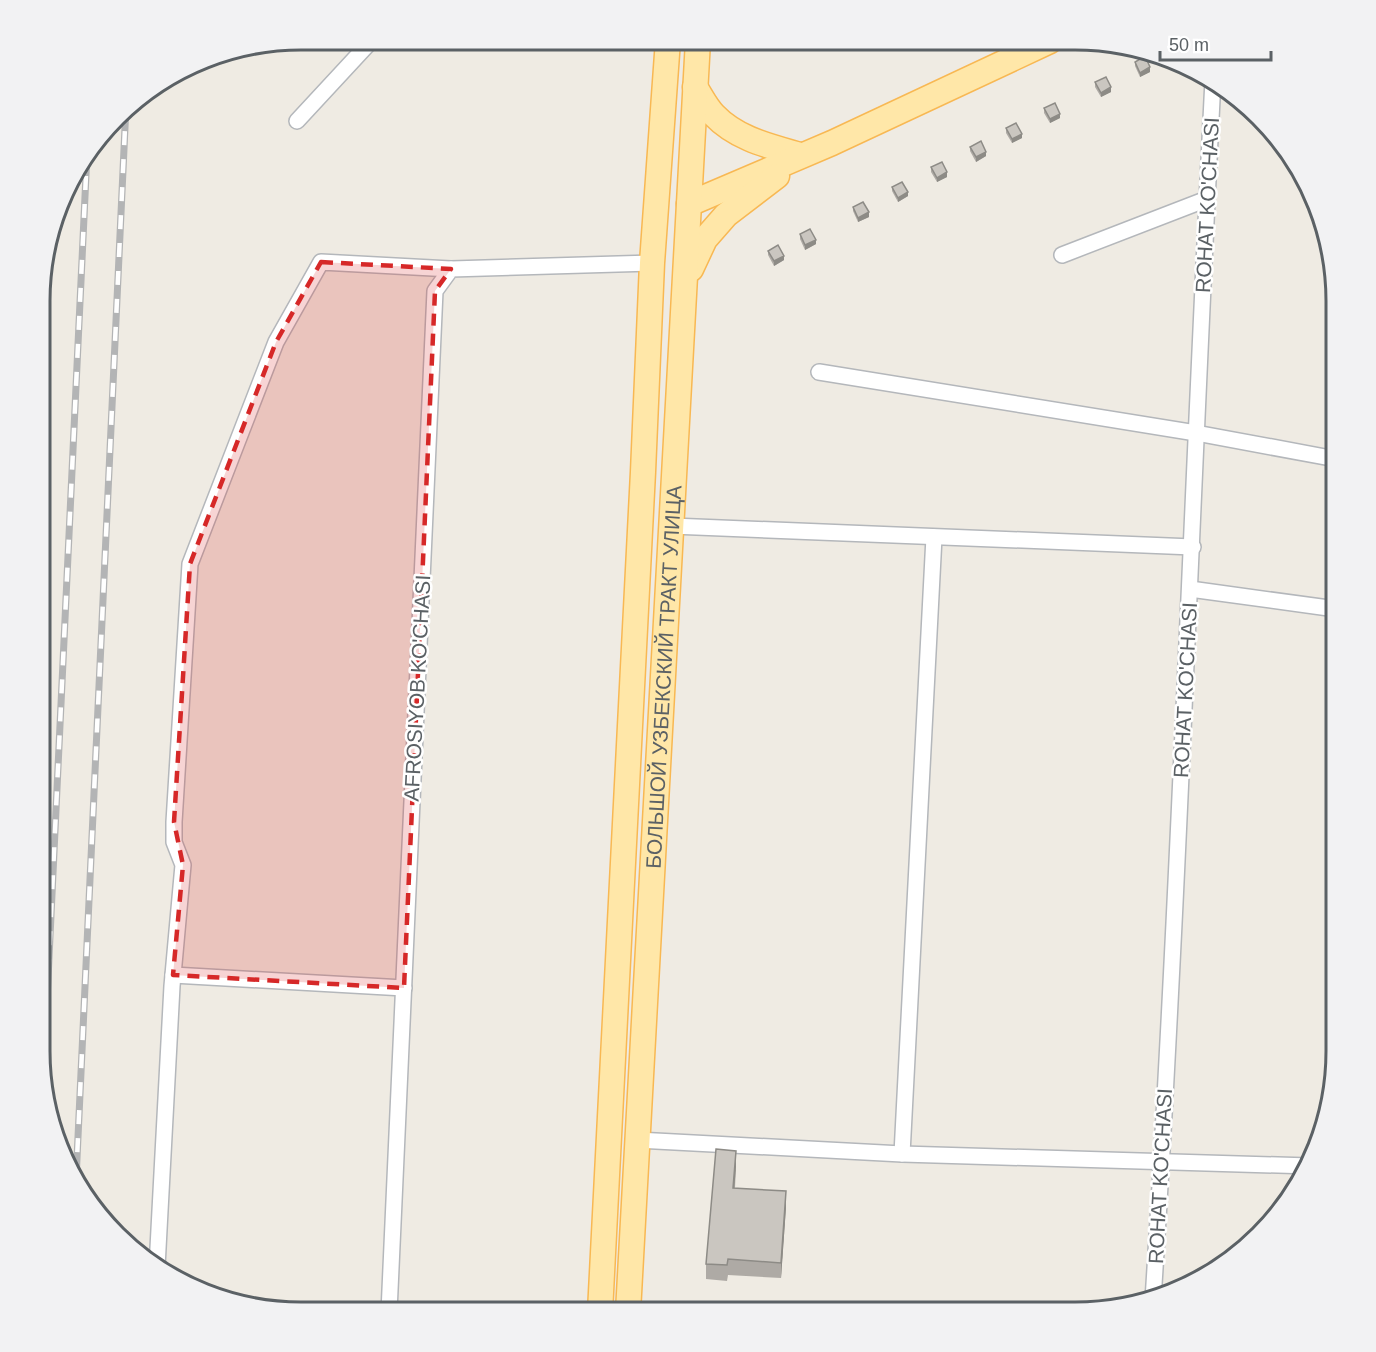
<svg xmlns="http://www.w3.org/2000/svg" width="1376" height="1352" font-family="Helvetica,sans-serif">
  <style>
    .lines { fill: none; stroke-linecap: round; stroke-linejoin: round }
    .service-casing { stroke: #b4b7bb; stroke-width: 10 }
    .minor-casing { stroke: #b4b7bb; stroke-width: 18 }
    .primary-casing { stroke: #f8b853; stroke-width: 27 }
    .service { stroke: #fff; stroke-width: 8 }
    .minor { stroke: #fff; stroke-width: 15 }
    .primary { stroke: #ffe7a8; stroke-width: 24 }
    .rail-casing { stroke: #b3b4b5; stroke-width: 7 }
    .rail { stroke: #fff; stroke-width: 4.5; stroke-dasharray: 14; stroke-linecap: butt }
    .wall { fill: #aeaaa5 }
    .shaded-wall { fill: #8d8b86 }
    .building { fill: #cac6c0; stroke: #8d8b86; stroke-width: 1.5 }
    .marked { fill: #d62828; fill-opacity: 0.2; stroke: #d62828; stroke-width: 4.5; stroke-dasharray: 12 8; stroke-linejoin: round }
    .labels { text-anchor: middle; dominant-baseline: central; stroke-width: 5; stroke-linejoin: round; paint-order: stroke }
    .street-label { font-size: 21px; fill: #5b6165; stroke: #fff }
    .rim { fill: none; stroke: #5b6165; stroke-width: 3 }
  </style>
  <rect width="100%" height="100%" fill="#efebe3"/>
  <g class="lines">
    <g class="service-casing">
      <polyline id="service" points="650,40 666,44"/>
    </g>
    <g class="minor-casing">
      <g id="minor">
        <polyline points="297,121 373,39"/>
        <polyline points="1062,255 1207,199"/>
        <polyline points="819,372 1196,433 1336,459"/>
        <polyline points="672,526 1193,547"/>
        <polyline points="1190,589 1336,609"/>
        <polyline points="173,975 404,988"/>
        <polyline points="637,1140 902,1154 1310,1166"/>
        <polyline points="902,1154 934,537"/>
        <polyline points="157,1267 172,986 183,865 174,842 174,822 190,564 276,342 321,262 451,269"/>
        <path d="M1153,1300C1179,894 1192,487 1213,80"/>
        <polyline points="389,1312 435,291 451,269 652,263"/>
      </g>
    </g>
    <g class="primary-casing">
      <g id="primary">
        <path d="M695,87C701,96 706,107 714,115C737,139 769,146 800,155"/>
        <polyline points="689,204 832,143 1050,41"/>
        <polyline points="691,269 705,239 726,215 777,176"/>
        <polyline points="600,1312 643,472 652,263 668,40"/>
        <path id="s1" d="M628,1312L698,40"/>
      </g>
    </g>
    <use href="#service" class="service"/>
    <use href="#minor" class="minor"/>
    <use href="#primary" class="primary"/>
    <g class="rail-casing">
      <g id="rail">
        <polyline points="43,1085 87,154"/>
        <polyline points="76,1180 126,106"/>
      </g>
    </g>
    <use href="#rail" class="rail"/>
  </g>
  <g class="wall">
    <polygon points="1135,62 1150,72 1140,77 1135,66"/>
    <polygon points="1095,82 1111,92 1101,97 1095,87"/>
    <polygon points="1044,108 1060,118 1050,123 1044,113"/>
    <polygon points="1006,128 1022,138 1012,143 1006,133"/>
    <polygon points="970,147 986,156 976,162 970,151"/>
    <polygon points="931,167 947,177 937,182 931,172"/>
    <polygon points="892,187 908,196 898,202 892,191"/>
    <polygon points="853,207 869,217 858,222 853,211"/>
    <polygon points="800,234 816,244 805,250 800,239"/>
    <polygon points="768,251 784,260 774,266 768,255"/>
    <polygon points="736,1167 735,1188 786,1207 781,1278 728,1275 727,1281 706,1279 706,1264"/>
  </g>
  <g class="shaded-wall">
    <polygon points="1150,67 1150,72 1140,77 1140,73"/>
    <polygon points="1111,87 1111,92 1101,97 1101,93"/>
    <polygon points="1060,114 1060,118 1050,123 1050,119"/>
    <polygon points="1022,134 1022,138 1012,143 1012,139"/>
    <polygon points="986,152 986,156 976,162 976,157"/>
    <polygon points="947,172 947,177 937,182 937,178"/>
    <polygon points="908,192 908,196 898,202 898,198"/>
    <polygon points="869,212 869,217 858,222 858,218"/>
    <polygon points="816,240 816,244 805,250 805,245"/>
    <polygon points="784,256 784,260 774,266 774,261"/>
    <polygon points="736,1151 736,1167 733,1203 733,1188"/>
    <polygon points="786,1191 786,1207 781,1278 781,1263"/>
  </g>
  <g class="building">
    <polygon points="1145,56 1150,67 1140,73 1135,62"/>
    <polygon points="1106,77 1111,87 1101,93 1095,82"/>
    <polygon points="1055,103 1060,114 1050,119 1044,108"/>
    <polygon points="1016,123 1022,134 1012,139 1006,128"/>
    <polygon points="981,141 986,152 976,157 970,147"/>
    <polygon points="942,162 947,172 937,178 931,167"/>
    <polygon points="902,182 908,192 898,198 892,187"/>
    <polygon points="863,202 869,212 858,218 853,207"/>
    <polygon points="810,229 816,240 805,245 800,234"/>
    <polygon points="778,245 784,256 774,261 768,251"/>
    <polygon points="716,1149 736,1151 733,1188 786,1191 781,1263 728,1259 727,1265 706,1264"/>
  </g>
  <path class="marked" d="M321,262L451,269L435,291L404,988L173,975L183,865L174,822L190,564L276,342Z"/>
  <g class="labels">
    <g class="street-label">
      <text transform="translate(1207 205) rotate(-87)">ROHAT KO'CHASI</text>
      <text stroke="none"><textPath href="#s1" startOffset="636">БОЛЬШОЙ УЗБЕКСКИЙ ТРАКТ УЛИЦА</textPath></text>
      <text transform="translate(417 688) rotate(-87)">AFROSIYOB KO'CHASI</text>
      <text transform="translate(1185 690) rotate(-87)">ROHAT KO'CHASI</text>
      <text transform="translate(1160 1176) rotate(-87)">ROHAT KO'CHASI</text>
    </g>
  </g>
  <path d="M0 0H1376V1352H0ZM301 50H1075A251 251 0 0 1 1326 301V1051A251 251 0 0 1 1075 1302H301A251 251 0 0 1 50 1051V301A251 251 0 0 1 301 50Z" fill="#f2f2f3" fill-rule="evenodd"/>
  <path class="rim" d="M301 50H1075A251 251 0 0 1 1326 301V1051A251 251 0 0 1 1075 1302H301A251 251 0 0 1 50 1051V301A251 251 0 0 1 301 50Z"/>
  <path d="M1160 51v9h111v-9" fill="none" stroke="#5b6165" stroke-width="3"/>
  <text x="1169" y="51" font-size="18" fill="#5b6165" stroke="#ffffff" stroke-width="4.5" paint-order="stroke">50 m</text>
</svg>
